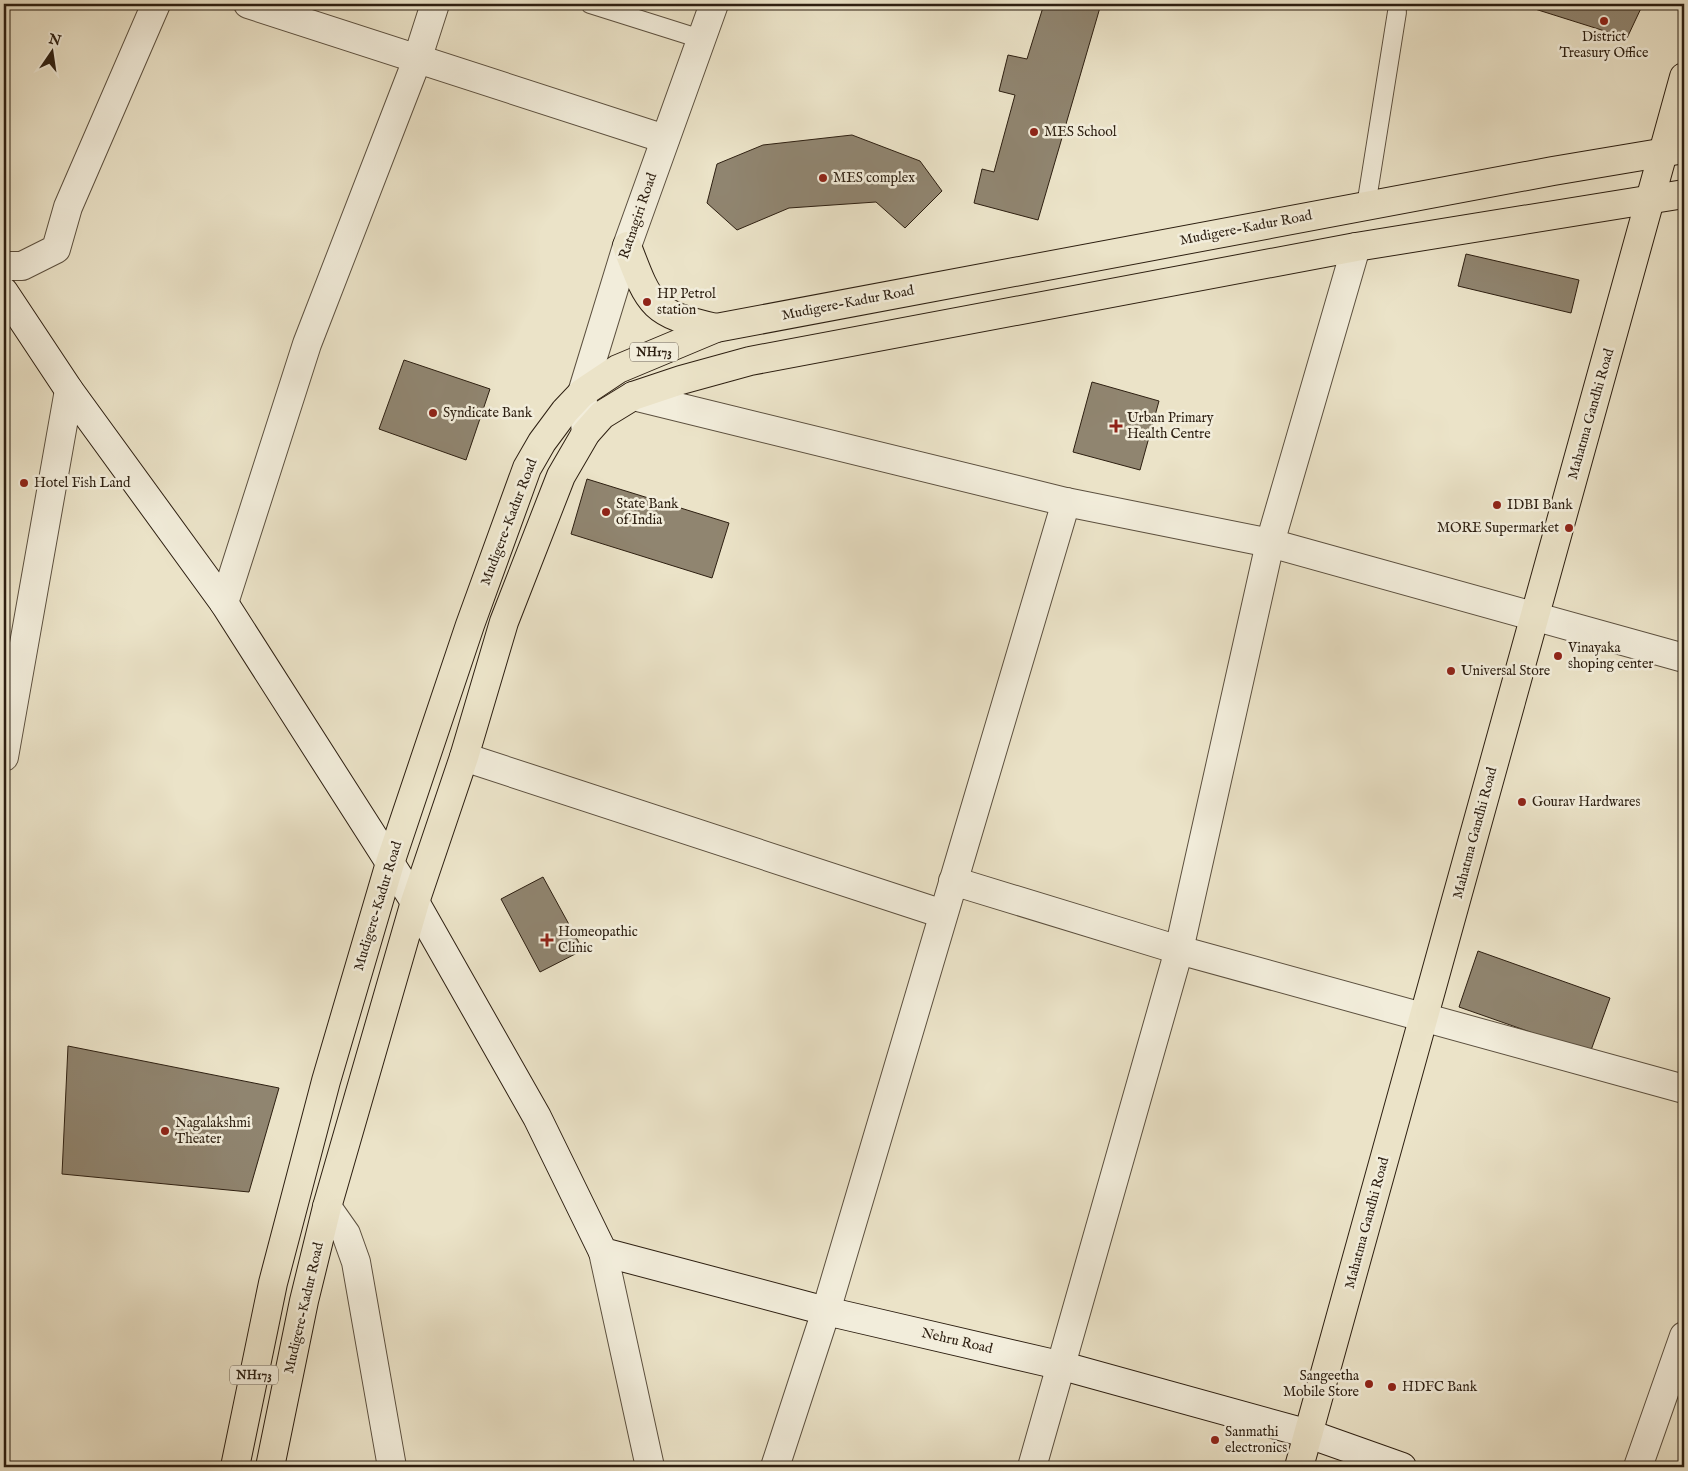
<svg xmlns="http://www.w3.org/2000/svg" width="1688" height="1471" font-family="'IM FELL English',serif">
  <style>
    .building { fill: #908570; stroke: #2d1f11 }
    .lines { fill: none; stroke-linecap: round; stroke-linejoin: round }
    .lane-casing { stroke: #5c503f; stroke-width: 20 }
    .street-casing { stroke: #5c503f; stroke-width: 30 }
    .secondary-casing { stroke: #2d1f11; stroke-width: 30 }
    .primary-casing { stroke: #2d1f11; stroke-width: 30 }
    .highway-casing { stroke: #2d1f11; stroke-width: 30 }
    .lane { stroke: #f2eddb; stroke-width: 18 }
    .street { stroke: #f2eddb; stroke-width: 28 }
    .secondary { stroke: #f2eddb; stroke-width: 28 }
    .primary { stroke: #ebe3c8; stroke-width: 28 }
    .highway { stroke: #ebe3c8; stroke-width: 28 }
    .poi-dot { fill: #8f2418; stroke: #f2eddb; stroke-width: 2 }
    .labels { text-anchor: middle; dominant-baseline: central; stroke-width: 5; stroke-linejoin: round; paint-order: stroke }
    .shield { fill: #f2eddb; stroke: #685d4e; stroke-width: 1 }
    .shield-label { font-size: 12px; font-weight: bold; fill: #2d1f11 }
    .poi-label { font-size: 14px; fill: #2d1f11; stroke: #f2eddb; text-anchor: start }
    .street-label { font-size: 14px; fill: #2d1f11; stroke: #f2eddb }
  </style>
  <rect width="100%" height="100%" fill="#ebe3c8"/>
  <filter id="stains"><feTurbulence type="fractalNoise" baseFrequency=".004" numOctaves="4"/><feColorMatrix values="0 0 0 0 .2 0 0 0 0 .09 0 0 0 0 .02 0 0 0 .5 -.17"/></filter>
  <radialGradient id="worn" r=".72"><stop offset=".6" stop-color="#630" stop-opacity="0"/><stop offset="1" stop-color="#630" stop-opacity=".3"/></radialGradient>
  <g class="building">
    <polygon points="1044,4 1101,4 1038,220 974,203 982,169 994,172 1015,95 999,91 1008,55 1027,59"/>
    <polygon points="1519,4 1643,4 1627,38"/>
    <polygon points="852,135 920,161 942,191 905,228 876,202 789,208 737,230 707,203 717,164 763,145"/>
    <polygon points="1466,254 1579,280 1571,313 1458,286"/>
    <polygon points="404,360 490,389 466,460 379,429"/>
    <polygon points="1092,382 1159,401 1140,470 1073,452"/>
    <polygon points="587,479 729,523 712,578 571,534"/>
    <polygon points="543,877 583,950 540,972 501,899"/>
    <polygon points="1478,951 1610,998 1590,1053 1459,1007"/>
    <polygon points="68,1046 279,1088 249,1192 62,1174"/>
  </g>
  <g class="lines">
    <g class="lane-casing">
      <g id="lane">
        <polyline points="590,4 701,39"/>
        <polyline points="1366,206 1397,12"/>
      </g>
    </g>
    <g class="street-casing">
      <g id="street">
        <polyline points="248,4 665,139"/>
        <polyline points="4,266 22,266 56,249 68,207 156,4"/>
        <polyline points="633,396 1066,502 1270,543 1684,658"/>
        <polyline points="586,433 582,393 627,246 714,4"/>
        <polyline points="224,603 307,344 417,60 435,4"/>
        <polyline points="4,757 69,390"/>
        <polyline points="464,757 943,914"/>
        <polyline points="953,881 1179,950 1684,1089"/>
        <polyline points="327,1207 346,1234 356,1262 392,1467"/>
        <polyline points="603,1252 650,1467"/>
        <polyline points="775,1467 826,1311 1066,502"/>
        <polyline points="1032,1467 1179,950 1270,543 1356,247"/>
        <polyline points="1638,1467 1684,1336"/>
      </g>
    </g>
    <g class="secondary-casing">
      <polyline id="secondary" points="4,292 69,390 224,603 415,902 537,1117 603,1252 826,1311 1063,1366 1309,1434 1402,1467"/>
    </g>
    <g class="primary-casing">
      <polyline id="primary" points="1299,1467 1684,77"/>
    </g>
    <g class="highway-casing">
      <g id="highway">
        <path d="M627,246C650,307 652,313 716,328"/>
        <polyline points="235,1467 273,1283 326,1081 390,863 470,625 527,468 542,442 565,411 582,393 618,369 716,328 1553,171 1684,149"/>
        <polyline points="270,1467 304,1301 327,1207 415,902 464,757 504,622 561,476 586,433 602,415 633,396 681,380 750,361 1356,247 1684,194"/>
      </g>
    </g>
    <use href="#lane" class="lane"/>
    <use href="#street" class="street"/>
    <use href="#secondary" class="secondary"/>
    <use href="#primary" class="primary"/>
    <use href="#highway" class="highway"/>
  </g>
  <g class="poi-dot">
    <circle cx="1604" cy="21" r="5"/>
    <circle cx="1034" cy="132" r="5"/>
    <circle cx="823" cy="178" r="5"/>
    <circle cx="647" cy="302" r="5"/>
    <circle cx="433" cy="413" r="5"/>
    <path d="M1113.5 418.5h5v5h5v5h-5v5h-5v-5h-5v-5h5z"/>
    <circle cx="24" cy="483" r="5"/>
    <circle cx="1497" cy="505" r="5"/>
    <circle cx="606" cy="512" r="5"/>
    <circle cx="1569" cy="528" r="5"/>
    <circle cx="1558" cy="656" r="5"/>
    <circle cx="1451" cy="671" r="5"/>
    <circle cx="1522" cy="802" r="5"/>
    <path d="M544.5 932.5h5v5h5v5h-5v5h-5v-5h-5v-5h5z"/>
    <circle cx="165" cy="1131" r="5"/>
    <circle cx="1369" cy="1384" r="5"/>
    <circle cx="1392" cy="1387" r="5"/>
    <circle cx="1215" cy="1440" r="5"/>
  </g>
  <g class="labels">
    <g class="shield">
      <rect x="630" y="342.5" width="48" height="19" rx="4"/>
      <rect x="230" y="1365.5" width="48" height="19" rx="4"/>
    </g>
    <g class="shield-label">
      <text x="654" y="352">NH173</text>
      <text x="254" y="1375">NH173</text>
    </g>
    <g class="poi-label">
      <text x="1604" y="37" text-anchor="middle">District<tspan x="1604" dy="16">Treasury Office</tspan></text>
      <text x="1044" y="132">MES School</text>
      <text x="833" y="178">MES complex</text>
      <text x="657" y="294">HP Petrol<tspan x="657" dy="16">station</tspan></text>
      <text x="443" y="413">Syndicate Bank</text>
      <text x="1127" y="418">Urban Primary<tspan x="1127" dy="16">Health Centre</tspan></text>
      <text x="34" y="483">Hotel Fish Land</text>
      <text x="616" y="504">State Bank<tspan x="616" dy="16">of India</tspan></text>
      <text x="1507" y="505">IDBI Bank</text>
      <text x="1559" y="528" text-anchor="end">MORE Supermarket</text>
      <text x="1568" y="648">Vinayaka<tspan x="1568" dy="16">shoping center</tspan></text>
      <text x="1461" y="671">Universal Store</text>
      <text x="1532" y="802">Gourav Hardwares</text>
      <text x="558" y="932">Homeopathic<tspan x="558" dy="16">Clinic</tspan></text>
      <text x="175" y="1123">Nagalakshmi<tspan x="175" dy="16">Theater</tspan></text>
      <text x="1359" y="1376" text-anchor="end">Sangeetha<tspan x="1359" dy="16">Mobile Store</tspan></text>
      <text x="1402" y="1387">HDFC Bank</text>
      <text x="1225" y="1432">Sanmathi<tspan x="1225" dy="16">electronics</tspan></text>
    </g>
    <g class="street-label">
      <text transform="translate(638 216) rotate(-71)">Ratnagiri Road</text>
      <text transform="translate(1246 228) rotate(-11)">Mudigere-Kadur Road</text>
      <text transform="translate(848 303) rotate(-11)">Mudigere-Kadur Road</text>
      <text transform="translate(1591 414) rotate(-74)">Mahatma Gandhi Road</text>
      <text transform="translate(509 522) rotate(-69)">Mudigere-Kadur Road</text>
      <text transform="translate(1475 833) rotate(-75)">Mahatma Gandhi Road</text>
      <text transform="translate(378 906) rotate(-73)">Mudigere-Kadur Road</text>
      <text transform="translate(1367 1223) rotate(-75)">Mahatma Gandhi Road</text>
      <text transform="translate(304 1308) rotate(-77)">Mudigere-Kadur Road</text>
      <text transform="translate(957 1341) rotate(13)">Nehru Road</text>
    </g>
  </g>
  <rect width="1688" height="1471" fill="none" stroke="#ebe3c8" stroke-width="20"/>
  <rect x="5" y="5" width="1678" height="1461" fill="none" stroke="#2d1f11" stroke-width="2.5"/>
  <rect x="10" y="10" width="1668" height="1451" fill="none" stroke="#2d1f11"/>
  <g transform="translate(52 52) rotate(13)" stroke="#f2eddb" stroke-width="4" paint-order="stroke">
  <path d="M0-4L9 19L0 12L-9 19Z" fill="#2d1f11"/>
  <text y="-8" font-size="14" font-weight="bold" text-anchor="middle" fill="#2d1f11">N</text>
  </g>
  <rect width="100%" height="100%" filter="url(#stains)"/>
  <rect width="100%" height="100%" fill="url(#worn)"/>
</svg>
